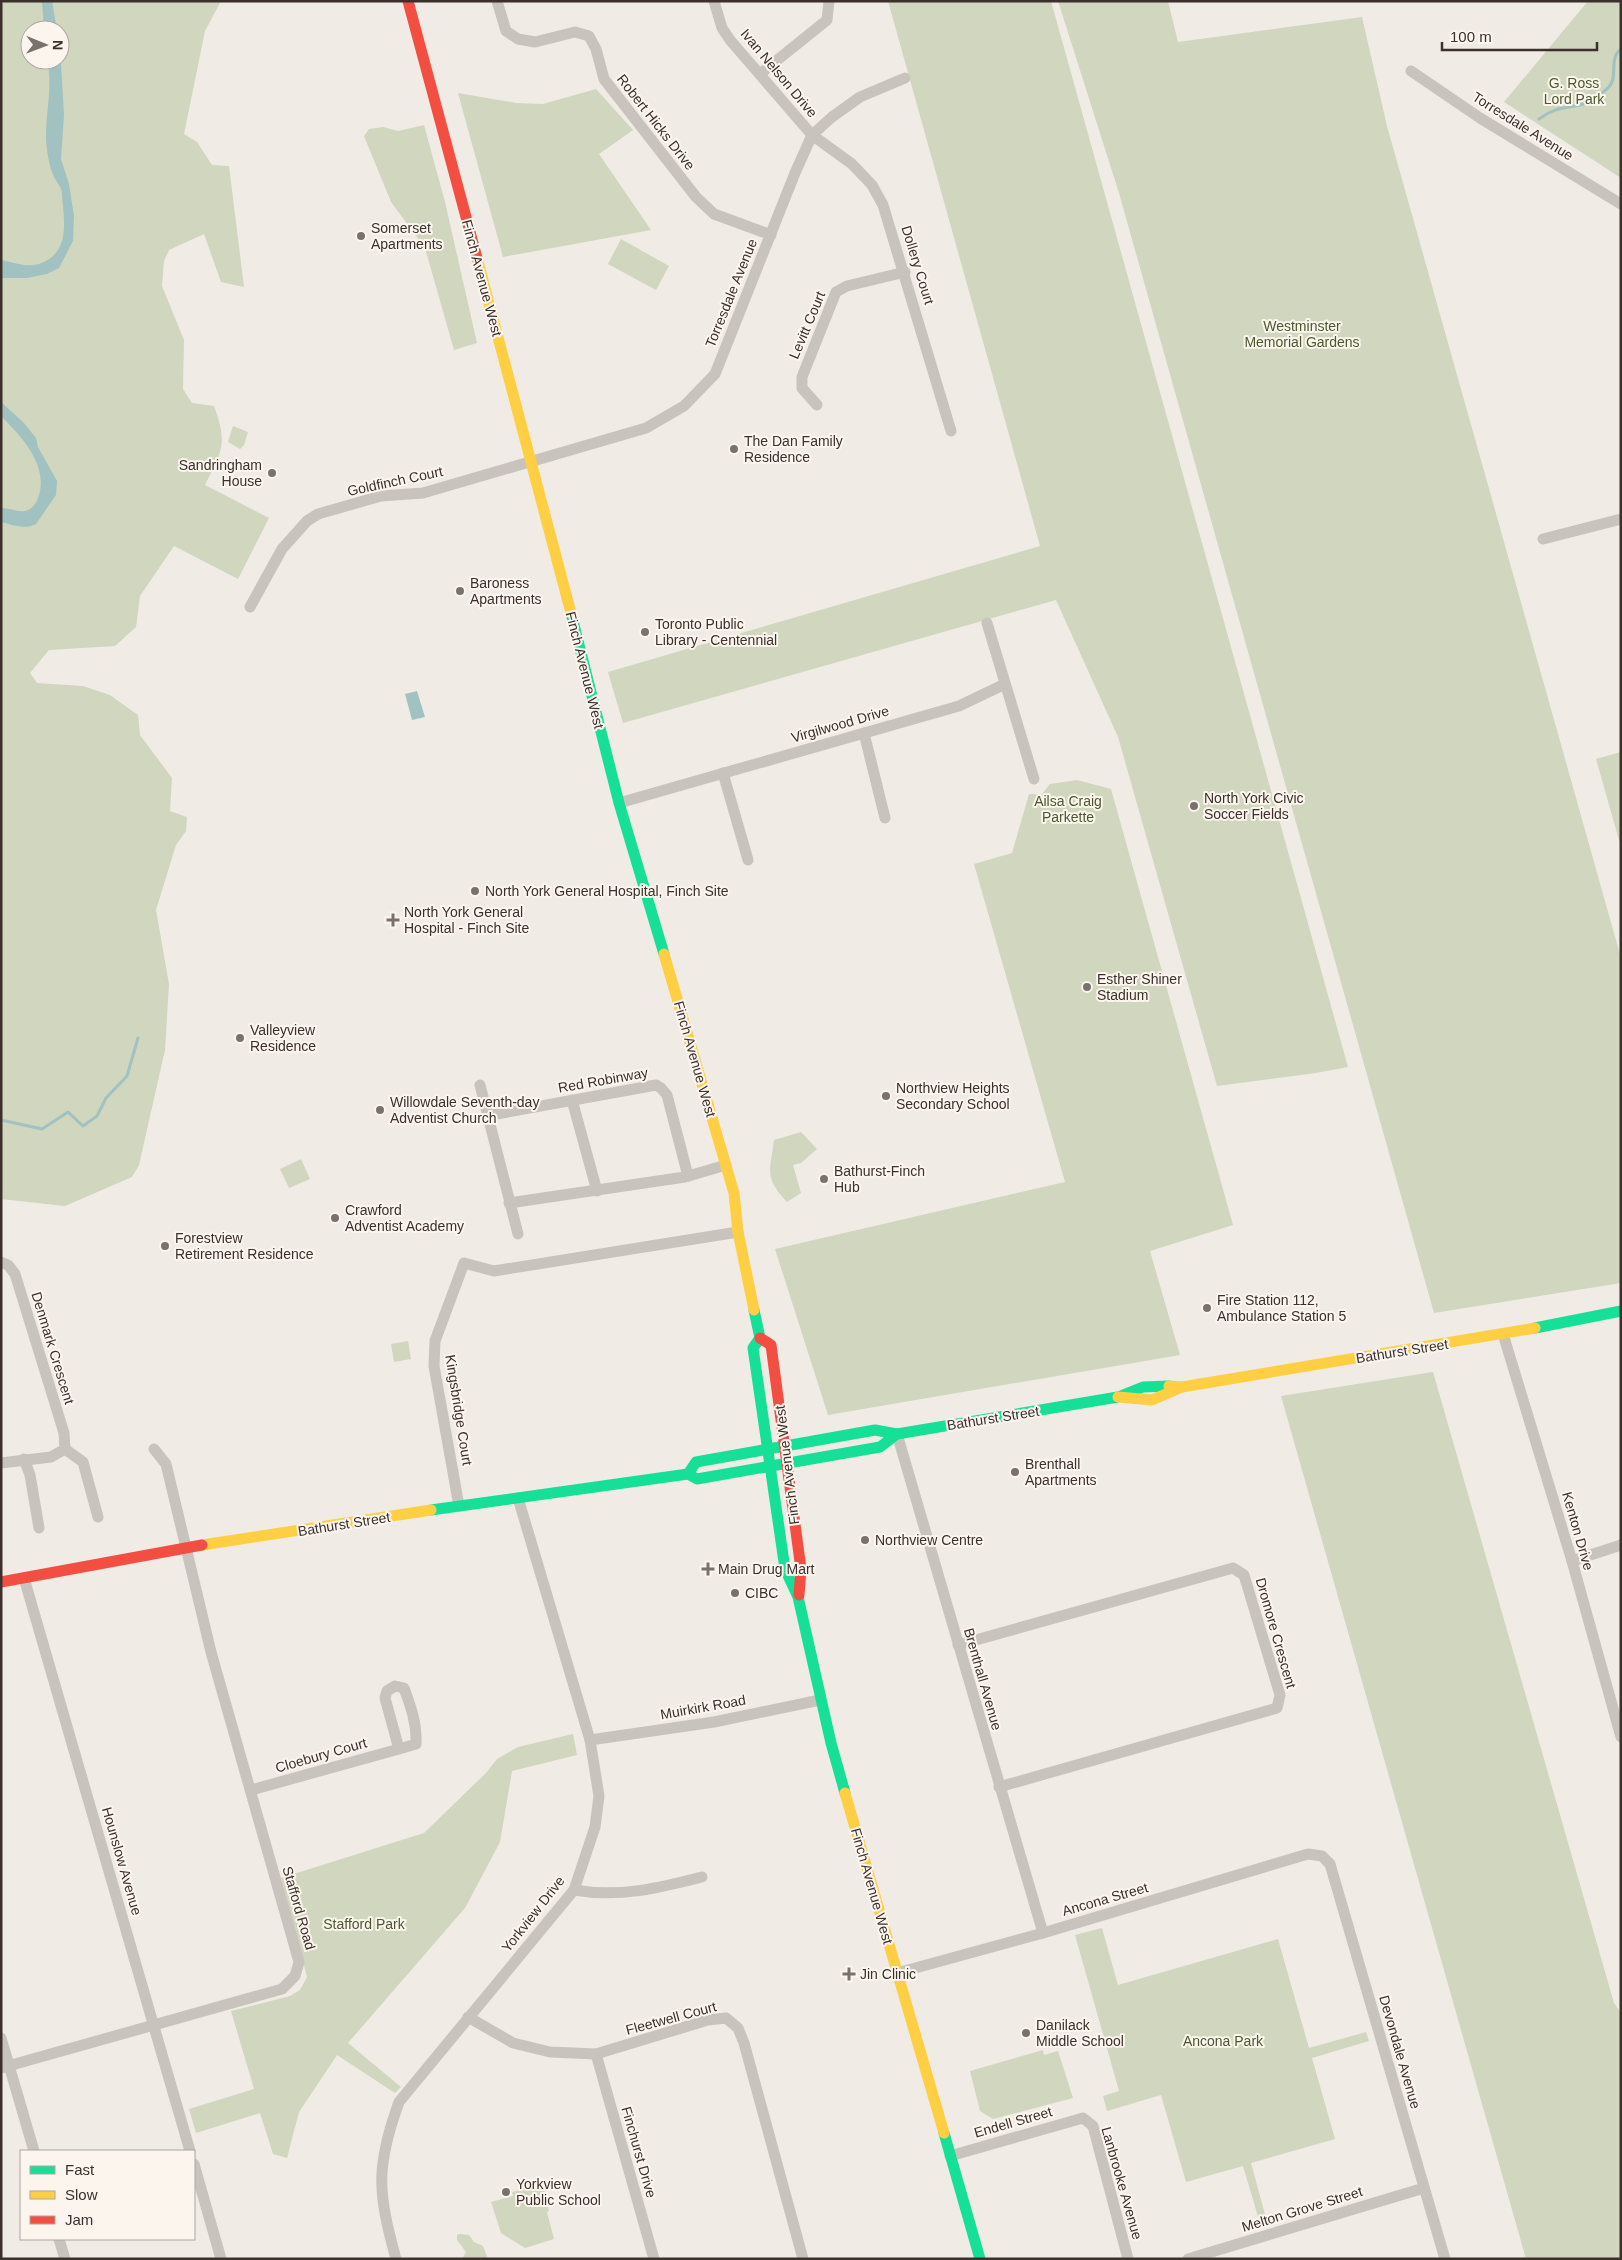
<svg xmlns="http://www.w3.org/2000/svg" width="1622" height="2260" font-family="Arial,sans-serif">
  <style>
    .green { fill: #d1d6bf; fill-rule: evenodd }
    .water { fill: #a1c2c1 }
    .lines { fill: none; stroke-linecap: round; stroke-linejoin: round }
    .stream { stroke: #a1c2c1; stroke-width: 3 }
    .street { stroke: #c9c3be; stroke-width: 11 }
    .fast { stroke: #16e098; stroke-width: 11 }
    .slow { stroke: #ffcf43; stroke-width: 11 }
    .jam { stroke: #f24e42; stroke-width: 11 }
    .poi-dot { fill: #7a716c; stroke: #fbf5ee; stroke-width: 2 }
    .labels { text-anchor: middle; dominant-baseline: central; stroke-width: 4; stroke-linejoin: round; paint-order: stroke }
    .street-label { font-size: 14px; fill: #3b302b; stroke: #fbf5ee }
    .park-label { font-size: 14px; fill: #4a5a2e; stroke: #fbf5ee }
    .poi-label { font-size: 14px; fill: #3b302b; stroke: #fbf5ee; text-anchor: start }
  </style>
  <rect width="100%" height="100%" fill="#f0ebe5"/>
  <g class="green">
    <path d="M1,1H221L205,31L184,134L197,142L212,165L229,166L244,287L221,282L204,234L169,250L164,261L162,286L184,340L183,389L192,403L214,406C228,444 222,451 205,485L269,518L238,579L174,546L140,596L136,627L115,646L49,650L30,673L37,683L83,686L110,695L138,715L140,735L172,778L170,811L187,817L186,831L176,845L156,910L169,984L165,1050L139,1165L132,1177L65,1206L1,1199ZM30,30H60V60H30Z"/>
    <polygon points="888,1 1051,1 1348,1067 1316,1073 1217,1086 1118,737 1056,600 623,723 608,672 1040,546"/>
    <polygon points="1058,1 1168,1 1178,42 1362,17 1387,126 1621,958 1621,1283 1434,1313 1119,193"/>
    <polygon points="1588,1 1621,1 1621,178 1504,102"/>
    <polygon points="596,89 633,130 599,154 651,230 503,257 458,93 516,103 543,104"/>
    <polygon points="424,125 445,202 477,343 454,350 425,248 391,202 364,136 369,129 383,127 398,131"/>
    <polygon points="621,239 669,266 656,290 608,264"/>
    <polygon points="233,426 248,432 244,445 240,449 228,442"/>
    <polygon points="1621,752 1621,847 1596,759"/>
    <polygon points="1077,780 1111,789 1233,1225 1150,1251 1180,1355 828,1415 775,1249 1065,1182 974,864 1012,853 1029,794 1042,794 1050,784"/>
    <path d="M801,1132L817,1149L801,1163L793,1165L801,1193L787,1202C764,1177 770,1172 774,1140Z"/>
    <polygon points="301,1159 310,1179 289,1188 280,1169"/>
    <polygon points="408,1341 411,1359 394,1362 391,1344"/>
    <polygon points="1433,1372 1614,2003 1621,2013 1621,2259 1526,2259 1281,1396"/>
    <polygon points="573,1734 577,1755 512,1771 500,1842 465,1908 348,2043 401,2087 395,2093 337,2055 299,2112 287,2158 273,2154 260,2113 196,2133 189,2109 254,2089 231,2011 290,1996 300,1990 307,1977 281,1878 424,1833 486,1773 497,1759 518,1747"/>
    <polygon points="1102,1928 1118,1985 1278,1939 1309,2048 1366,2032 1369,2041 1312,2058 1335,2139 1251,2163 1266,2218 1259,2220 1243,2166 1186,2182 1161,2095 1107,2111 1103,2096 1119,2091 1075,1935"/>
    <polygon points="1043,2050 1044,2055 1058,2051 1073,2098 993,2119 980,2111 970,2071"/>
    <polygon points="543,2184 549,2211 547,2212 554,2239 525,2248 501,2233 491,2202 513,2196 512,2192"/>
    <polygon points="459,2234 469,2235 474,2242 483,2246 488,2259 462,2259 466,2252 457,2240 457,2235"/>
  </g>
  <g class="water">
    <polygon points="42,1 52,1 57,30 44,30"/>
    <path d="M60,46L64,115L61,159L69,184L74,216L73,241L59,268L47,274L27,278H1V260C12,262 28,268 39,264C67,254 65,230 63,206C62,200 63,192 60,187C59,184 56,181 54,177C49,167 46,147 46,136C46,110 53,85 47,60H60Z"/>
    <path d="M1,402L24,423L36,438L38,447L57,481L56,495L36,524C25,530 13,525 1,522V508C9,508 18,512 25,511C31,510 36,504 38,498C50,466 21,436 1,416Z"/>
    <polygon points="417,691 425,717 412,720 405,694"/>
  </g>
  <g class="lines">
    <g class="stream">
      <path d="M1539,119C1559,104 1569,110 1589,102C1596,99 1603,92 1608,88C1619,78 1608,58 1621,49"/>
      <polyline points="1,1120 42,1129 68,1112 83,1126 97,1116 106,1098 127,1076 138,1038"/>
    </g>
    <g class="street">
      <polyline points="497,1 506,31 518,39 535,42 575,32 589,36 596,49 604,79 696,197 714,214 771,235"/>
      <polyline points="714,1 722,28 730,40 812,135 852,164 872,185 883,205 951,431"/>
      <polyline points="1411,71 1480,118 1621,204"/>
      <polyline points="760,74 827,20 829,1"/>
      <polyline points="817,405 802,388 802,377 836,292 847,286 905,272"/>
      <polyline points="1543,539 1621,519"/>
      <polyline points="250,607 282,549 307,521 318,514 381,496 423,493 646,428 684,406 715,374 795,173 812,135 832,117 860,97 905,78"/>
      <polyline points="987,623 1034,779"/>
      <polyline points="864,733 885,818"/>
      <polyline points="723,773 748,860"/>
      <polyline points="619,803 959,706 1005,684"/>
      <polyline points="480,1085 518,1234"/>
      <polyline points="572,1100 597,1191"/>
      <polyline points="486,1116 656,1085 661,1088 667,1095 688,1176"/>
      <polyline points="509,1203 685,1177 726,1165"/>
      <polyline points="1,1262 8,1265 15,1274 64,1433 65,1449"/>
      <polyline points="1503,1334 1572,1561 1621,1737"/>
      <polyline points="897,1434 1043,1933"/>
      <polyline points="65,1449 83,1462 98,1517"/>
      <polyline points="24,1459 30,1475 39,1528"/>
      <polyline points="1,1463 51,1457 65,1449"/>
      <polyline points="459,1506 434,1366 435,1341 464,1263 494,1271 738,1232"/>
      <polyline points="1572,1561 1621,1545"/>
      <polyline points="24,1578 190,2151"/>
      <polyline points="958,1645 1233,1568 1244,1575 1280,1695 1277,1708 999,1787"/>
      <polyline points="590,1740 714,1722 820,1700"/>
      <path d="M251,1790L399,1749L416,1744C417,1724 411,1707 404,1688L395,1686L387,1691L385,1698L399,1749"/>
      <path d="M574,1890C619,1898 659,1888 702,1877"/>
      <polyline points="897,1973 1043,1933 1308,1854 1322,1856 1330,1864 1445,2259"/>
      <polyline points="468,2017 513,2043 550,2052 596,2054 708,2020 726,2018 738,2028 744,2043 803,2259"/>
      <polyline points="1,2038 34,2151"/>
      <polyline points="596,2054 654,2259"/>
      <polyline points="1,2068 282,1989 295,1976 299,1962 211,1652 166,1464 154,1449"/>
      <polyline points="950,2156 1083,2118 1093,2126 1128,2259"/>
      <polyline points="194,2164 221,2259"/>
      <polyline points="59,2239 65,2259"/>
      <path d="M396,2259C378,2193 375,2168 399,2102L574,1890L595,1827L599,1796L590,1740L518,1498"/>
      <polyline points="1188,2259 1424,2188"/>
    </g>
    <g class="fast">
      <polyline points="571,613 619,803 664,954"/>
      <polyline points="754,1310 760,1338 753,1348 785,1569 798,1597 831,1743 845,1793"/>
      <polyline points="1535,1328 1621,1311"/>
      <polyline points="688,1474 696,1462 875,1430 897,1434 1118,1397 1143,1387 1169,1386"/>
      <polyline points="431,1510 688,1474 697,1479 880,1447 897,1434"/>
      <polyline points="944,2133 980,2259"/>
    </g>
    <g class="slow">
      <polyline points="477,258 571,613"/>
      <polyline points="664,954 734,1193 738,1232 754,1310"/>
      <polyline points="1169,1386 1182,1387 1535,1328"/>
      <polyline points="1118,1397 1152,1400 1182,1387"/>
      <polyline points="202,1545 431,1510"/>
      <polyline points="845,1793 944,2133"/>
    </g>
    <g class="jam">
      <polyline points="408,1 477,258"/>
      <polyline points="760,1338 771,1345 801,1569 799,1595"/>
      <polyline points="1,1582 202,1545"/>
    </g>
  </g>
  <g class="poi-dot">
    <circle cx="361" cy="236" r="5"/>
    <circle cx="734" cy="449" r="5"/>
    <circle cx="272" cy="473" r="5"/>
    <circle cx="460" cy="591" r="5"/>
    <circle cx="645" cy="632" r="5"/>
    <circle cx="1194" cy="806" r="5"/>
    <circle cx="475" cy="891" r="5"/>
    <path d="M390.5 912.5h5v5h5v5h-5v5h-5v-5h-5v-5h5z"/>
    <circle cx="1087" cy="987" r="5"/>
    <circle cx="240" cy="1038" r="5"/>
    <circle cx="886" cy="1096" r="5"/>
    <circle cx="380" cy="1110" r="5"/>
    <circle cx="824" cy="1179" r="5"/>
    <circle cx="335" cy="1218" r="5"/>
    <circle cx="165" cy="1246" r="5"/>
    <circle cx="1207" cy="1308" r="5"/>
    <circle cx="1015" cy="1472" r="5"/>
    <circle cx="865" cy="1540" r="5"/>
    <path d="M705.5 1561.5h5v5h5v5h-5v5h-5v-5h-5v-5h5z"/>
    <circle cx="735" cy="1593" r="5"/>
    <path d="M846.5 1966.5h5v5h5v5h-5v5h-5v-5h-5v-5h5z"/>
    <circle cx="1026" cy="2033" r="5"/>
    <circle cx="506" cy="2192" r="5"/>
  </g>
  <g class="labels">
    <g class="street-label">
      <text transform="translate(779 73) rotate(50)">Ivan Nelson Drive</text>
      <text transform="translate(656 122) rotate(52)">Robert Hicks Drive</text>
      <text transform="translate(1523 126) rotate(32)">Torresdale Avenue</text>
      <text transform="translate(918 265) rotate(73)">Dollery Court</text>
      <text transform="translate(482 278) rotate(75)">Finch Avenue West</text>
      <text transform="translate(731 293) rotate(-68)">Torresdale Avenue</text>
      <text transform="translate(807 325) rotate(-67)">Levitt Court</text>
      <text transform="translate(395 481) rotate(-12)">Goldfinch Court</text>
      <text transform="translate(585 670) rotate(76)">Finch Avenue West</text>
      <text transform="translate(840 724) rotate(-16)">Virgilwood Drive</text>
      <text transform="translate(695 1059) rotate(74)">Finch Avenue West</text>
      <text transform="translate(603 1080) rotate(-10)">Red Robinway</text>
      <text transform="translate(53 1348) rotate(73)">Denmark Crescent</text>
      <text transform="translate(1402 1351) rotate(-9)">Bathurst Street</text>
      <text transform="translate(459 1410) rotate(81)">Kingsbridge Court</text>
      <text transform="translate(993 1418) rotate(-9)">Bathurst Street</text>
      <text transform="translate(787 1465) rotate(-97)">Finch Avenue West</text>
      <text transform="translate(344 1524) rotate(-9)">Bathurst Street</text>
      <text transform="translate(1578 1531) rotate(74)">Kenton Drive</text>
      <text transform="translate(1276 1633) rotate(74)">Dromore Crescent</text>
      <text transform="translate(983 1679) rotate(74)">Brenthall Avenue</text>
      <text transform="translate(703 1707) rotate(-10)">Muirkirk Road</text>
      <text transform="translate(321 1755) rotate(-16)">Cloebury Court</text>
      <text transform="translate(122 1861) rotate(74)">Hounslow Avenue</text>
      <text transform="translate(872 1886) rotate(74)">Finch Avenue West</text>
      <text transform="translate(1105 1899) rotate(-16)">Ancona Street</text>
      <text transform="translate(299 1908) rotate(74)">Stafford Road</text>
      <text transform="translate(533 1914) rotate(-52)">Yorkview Drive</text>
      <text transform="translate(671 2018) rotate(-15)">Fleetwell Court</text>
      <text transform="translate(1400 2052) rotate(74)">Devondale Avenue</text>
      <text transform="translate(1013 2122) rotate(-16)">Endell Street</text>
      <text transform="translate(639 2152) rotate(74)">Finchurst Drive</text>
      <text transform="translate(1122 2183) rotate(74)">Lanbrooke Avenue</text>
      <text transform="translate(1302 2209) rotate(-17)">Melton Grove Street</text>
    </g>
    <g class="park-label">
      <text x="1574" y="83">G. Ross<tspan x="1574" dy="16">Lord Park</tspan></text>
      <text x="1302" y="326">Westminster<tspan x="1302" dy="16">Memorial Gardens</tspan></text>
      <text x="1068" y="801">Ailsa Craig<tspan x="1068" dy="16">Parkette</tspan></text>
      <text x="364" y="1924">Stafford Park</text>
      <text x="1223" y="2041">Ancona Park</text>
    </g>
    <g class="poi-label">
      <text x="371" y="228">Somerset<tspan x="371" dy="16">Apartments</tspan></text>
      <text x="744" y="441">The Dan Family<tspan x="744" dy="16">Residence</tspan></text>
      <text x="262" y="465" text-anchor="end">Sandringham<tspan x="262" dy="16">House</tspan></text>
      <text x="470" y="583">Baroness<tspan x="470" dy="16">Apartments</tspan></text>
      <text x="655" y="624">Toronto Public<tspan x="655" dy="16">Library - Centennial</tspan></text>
      <text x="1204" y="798">North York Civic<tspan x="1204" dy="16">Soccer Fields</tspan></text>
      <text x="485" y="891">North York General Hospital, Finch Site</text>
      <text x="404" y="912">North York General<tspan x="404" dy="16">Hospital - Finch Site</tspan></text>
      <text x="1097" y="979">Esther Shiner<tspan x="1097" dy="16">Stadium</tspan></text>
      <text x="250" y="1030">Valleyview<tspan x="250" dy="16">Residence</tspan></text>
      <text x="896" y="1088">Northview Heights<tspan x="896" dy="16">Secondary School</tspan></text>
      <text x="390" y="1102">Willowdale Seventh-day<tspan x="390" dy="16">Adventist Church</tspan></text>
      <text x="834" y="1171">Bathurst-Finch<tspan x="834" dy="16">Hub</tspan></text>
      <text x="345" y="1210">Crawford<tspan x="345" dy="16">Adventist Academy</tspan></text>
      <text x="175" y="1238">Forestview<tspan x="175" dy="16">Retirement Residence</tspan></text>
      <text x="1217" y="1300">Fire Station 112,<tspan x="1217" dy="16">Ambulance Station 5</tspan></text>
      <text x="1025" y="1464">Brenthall<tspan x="1025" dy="16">Apartments</tspan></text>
      <text x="875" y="1540">Northview Centre</text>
      <text x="718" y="1569">Main Drug Mart</text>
      <text x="745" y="1593">CIBC</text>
      <text x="860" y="1974">Jin Clinic</text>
      <text x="1036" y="2025">Danilack<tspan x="1036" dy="16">Middle School</tspan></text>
      <text x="516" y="2184">Yorkview<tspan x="516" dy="16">Public School</tspan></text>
    </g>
  </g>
  <rect width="1622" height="2260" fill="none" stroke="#3b302b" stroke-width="5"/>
  <rect x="20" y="2150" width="175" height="90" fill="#fbf5ee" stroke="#aea6a0"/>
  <rect x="30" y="2166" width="25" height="8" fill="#16e098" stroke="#aea6a0"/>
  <text x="65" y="2175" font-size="15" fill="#3b302b">Fast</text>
  <rect x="30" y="2191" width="25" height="8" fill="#ffcf43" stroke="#aea6a0"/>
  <text x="65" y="2200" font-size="15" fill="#3b302b">Slow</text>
  <rect x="30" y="2216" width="25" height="8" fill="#f24e42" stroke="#aea6a0"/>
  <text x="65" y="2225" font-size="15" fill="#3b302b">Jam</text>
  <g transform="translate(45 45) rotate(91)"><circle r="24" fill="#fbf5ee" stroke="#aea6a0"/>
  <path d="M0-4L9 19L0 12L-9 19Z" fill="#7a716c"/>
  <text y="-8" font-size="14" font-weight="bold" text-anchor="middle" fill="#3b302b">N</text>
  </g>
  <path d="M1442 42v8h155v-8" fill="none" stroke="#3b302b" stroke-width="2.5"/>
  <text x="1450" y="42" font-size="15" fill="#3b302b" stroke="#fbf5ee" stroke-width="4" paint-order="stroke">100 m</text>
</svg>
